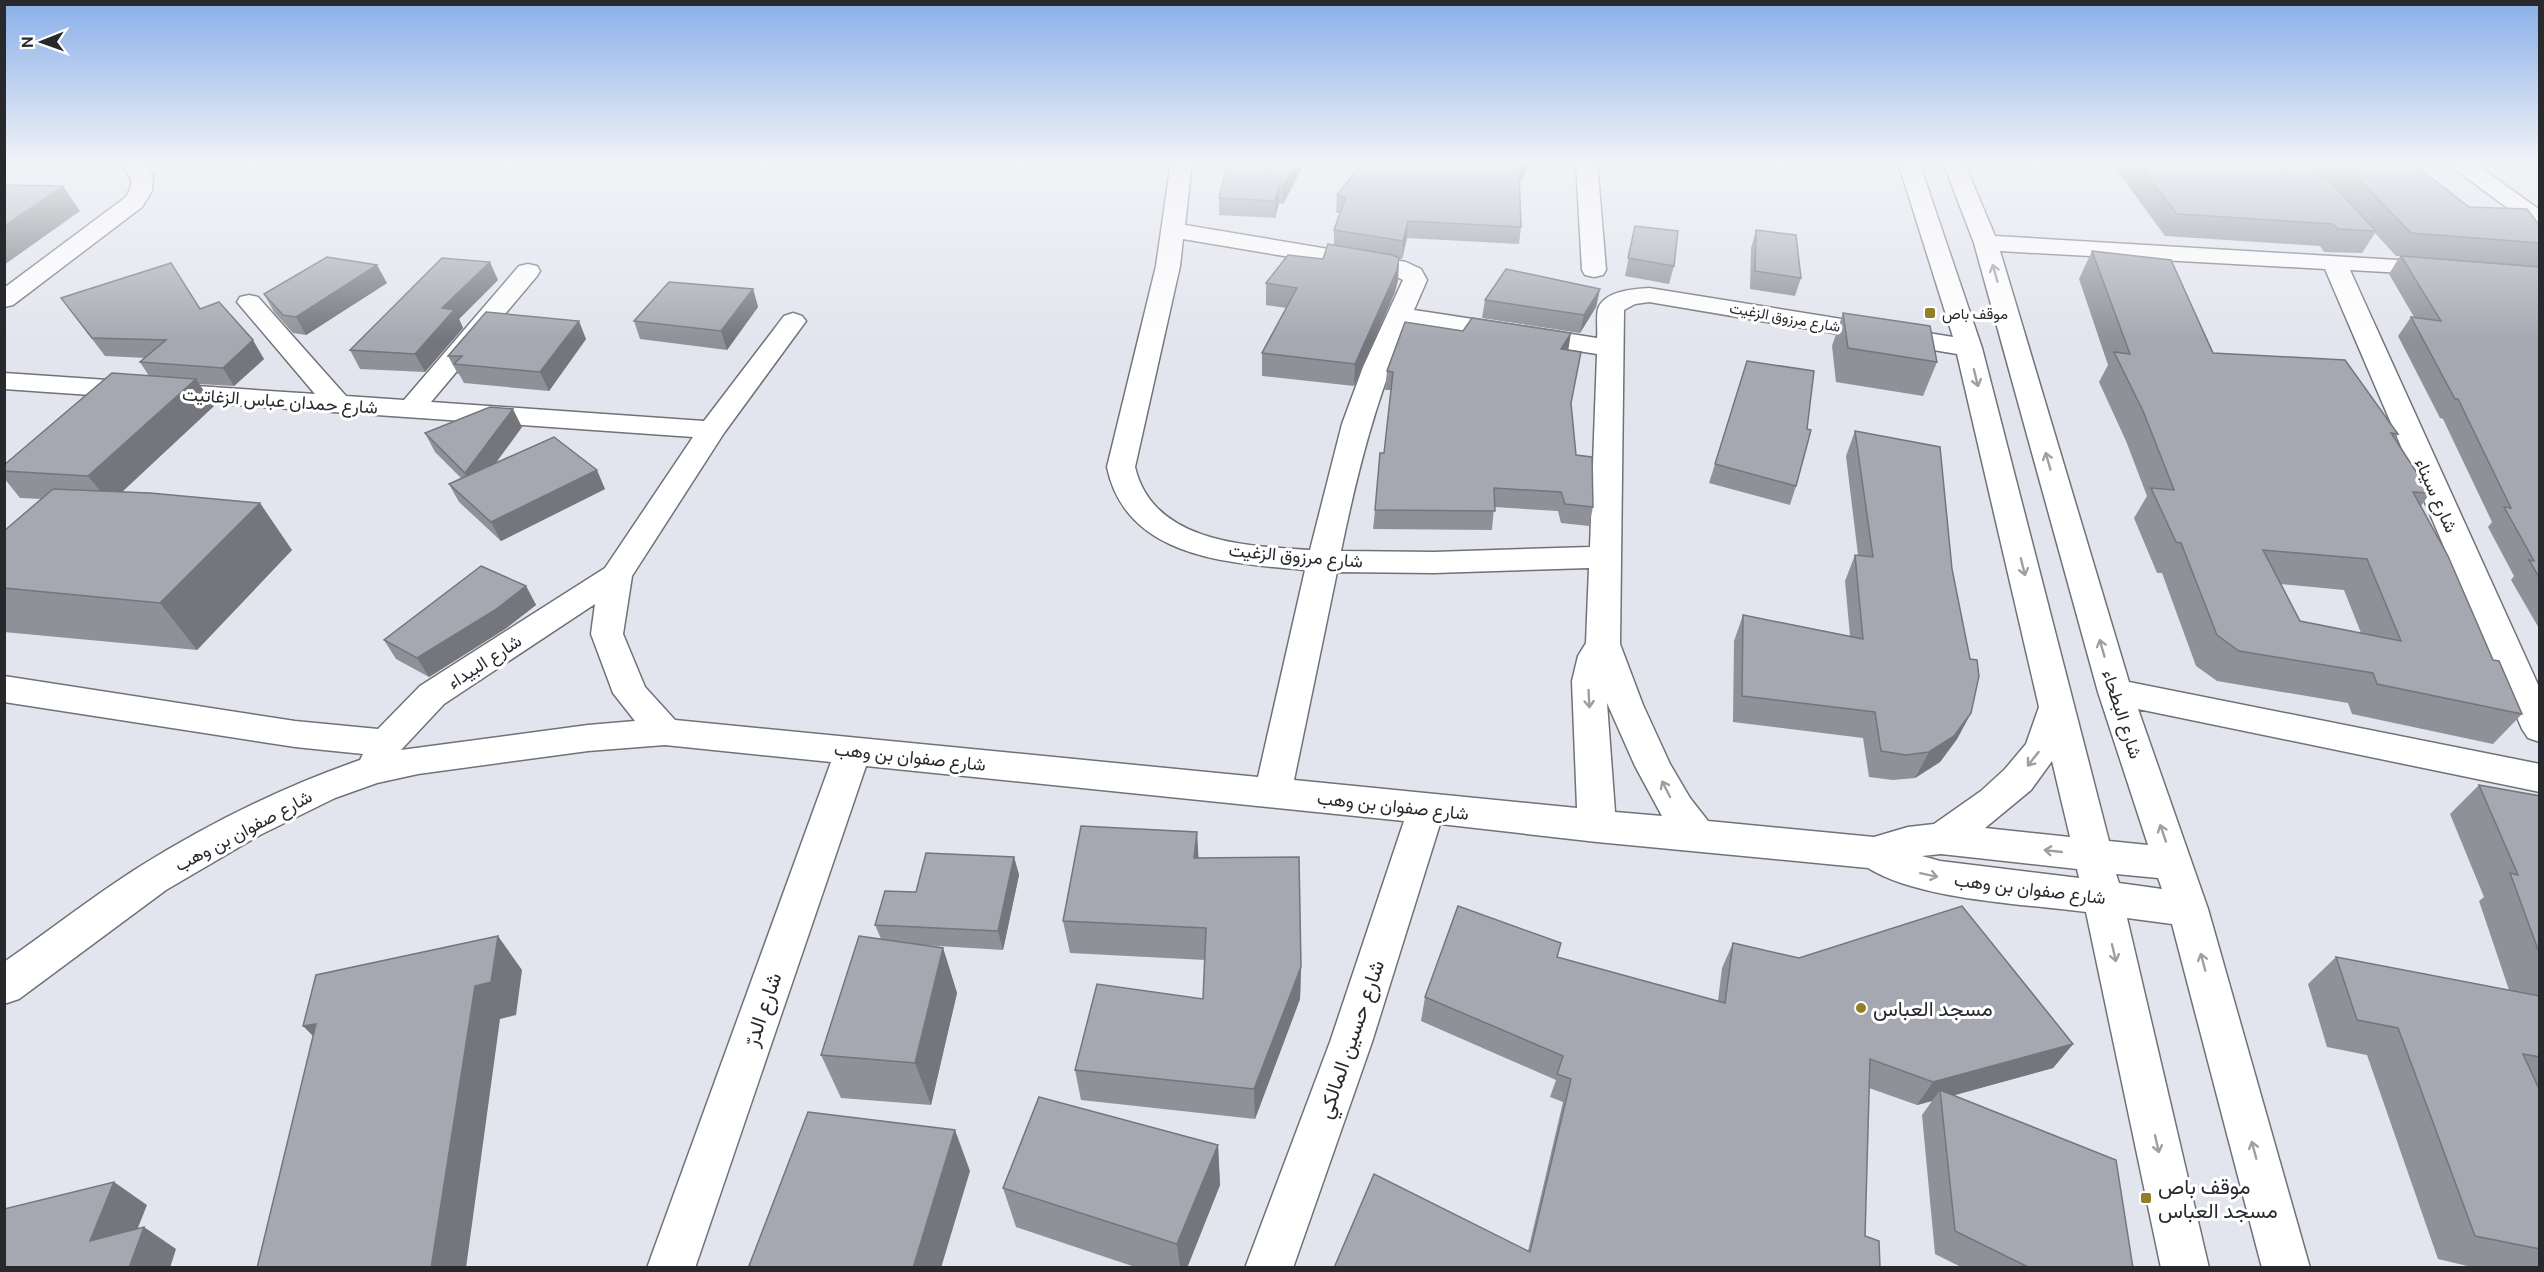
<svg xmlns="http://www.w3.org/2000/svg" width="2544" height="1272" font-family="Ubuntu,Vazirmatn,sans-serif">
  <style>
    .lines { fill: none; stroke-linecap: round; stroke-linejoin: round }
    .minor-casing { stroke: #707179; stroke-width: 3 }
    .minor { fill: #fff; fill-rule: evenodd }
    .wall { fill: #8f9098; fill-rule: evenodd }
    .shaded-wall { fill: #74767c }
    .building { fill: #a6a8b1; stroke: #74767c; stroke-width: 1.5; fill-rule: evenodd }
    .oneway { stroke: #9e9fa0 }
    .poi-dot { fill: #937f26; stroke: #fff; stroke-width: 2 }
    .labels { text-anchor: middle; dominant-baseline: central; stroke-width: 6; stroke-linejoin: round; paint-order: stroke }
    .far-poi-label { font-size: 15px; fill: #28292d; stroke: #fff; text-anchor: start }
    .far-street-label { font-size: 15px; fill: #28292d; stroke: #fff }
    .street-label { font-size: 18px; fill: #28292d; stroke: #fff }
    .near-poi-label { font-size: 21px; fill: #28292d; stroke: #fff; text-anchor: start }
    .near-street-label { font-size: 21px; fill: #28292d; stroke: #fff }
  </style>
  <rect width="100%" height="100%" fill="#e3e5ee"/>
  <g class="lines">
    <g class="minor-casing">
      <g id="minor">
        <path d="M120,162H143L153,176L152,191L142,207L13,305L4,307V288L126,197C138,176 128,177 120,162Z"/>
        <path d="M1171,162H1192L1185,225L1406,262L1421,269L1427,280L1414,310L1597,338C1598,330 1596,317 1598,309C1604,291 1633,289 1649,288L1953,337L1898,162H1919L1982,348L2109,841L2148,845L2098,692L1974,243L1943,162H1964L1995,236L2448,263L2451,268L2448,273L2439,275L2350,270L2540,689V742L2528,738L2522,729L2325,269L2000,251L2129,682L2540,764V792L2138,709L2208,909L2310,1268H2262L2172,924L2127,918L2209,1268H2161L2086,912C2025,904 1919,900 1868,868L1597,842L1440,824L1372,1042L1293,1268H1245L1330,1042L1404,821L866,766L695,1268H647L831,762L665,745L588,751L418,774L377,783L335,798L260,835L166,890L19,999L4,1004V962C49,931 93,896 139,867C208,824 282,787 360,760L363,754L295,747L4,702V676L295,721L378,729L420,686L605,568L693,437L4,389V373L315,394L237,302L240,297L249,295L258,297L346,396L404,400L519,266L528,264L537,266L540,271L537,276L431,402L704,421L784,316L793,313L802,316L806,321L724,433L632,576L623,634L645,687L675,720L1258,777L1305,570C1230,563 1126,559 1107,467L1156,266ZM1183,239L1391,274L1403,280L1363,367L1342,424L1310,550C1246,546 1153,543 1135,467L1180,266ZM1649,302L1957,354L2039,707L2026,744L2005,769L1981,791L1934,824L1908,827L1874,837L1708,821L1690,798L1670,764L1643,705L1620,644L1624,310L1635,304ZM1408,324L1597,354L1590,547L1434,552L1341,551C1357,473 1376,398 1408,324ZM1589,568L1586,643L1578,656L1572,681L1577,808L1294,780L1337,572L1434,573ZM595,604L591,634L613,693L635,721L588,725L401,750L444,704ZM1607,703L1635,766L1662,816L1615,812ZM2052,761L2070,837L1985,828L2031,790ZM1941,854L2077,869L2079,878L1940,861L1922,856ZM2116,874L2158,878L2162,889L2119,883Z"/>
        <polygon points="1576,162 1597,162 1606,270 1603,275 1594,277 1585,275 1582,270"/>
        <polygon points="2450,162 2473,162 2540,210 2540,228 2532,226 2452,167"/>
      </g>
    </g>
    <use href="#minor" class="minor"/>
  </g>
  <g class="wall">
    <polygon points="1228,162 1305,162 1283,204 1279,203 1275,218 1219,215 1219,198"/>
    <polygon points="1531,162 1519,185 1521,227 1519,244 1407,238 1402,259 1399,259 1398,280 1395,292 1354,386 1262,376 1262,353 1286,308 1266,305 1266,283 1323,259 1334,245 1334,230 1340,213 1336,213 1337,195"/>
    <polygon points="2111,162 2411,162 2469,207 2540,226 2540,264 2538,266 2540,267 2540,630 2511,580 2514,576 2488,527 2492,522 2443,419 2440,418 2398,336 2411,317 2414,317 2389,274 2400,256 2396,256 2375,233 2362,253 2324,252 2320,246 2165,236"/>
    <polygon points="1635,226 1674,266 1669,284 1625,276"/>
    <polygon points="1756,230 1801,278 1795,296 1750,289 1751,248"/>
    <path d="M2092,251L2213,353L2398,434L2395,439L2430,493L2421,506L2493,660L2522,714L2493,744L2352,714L2348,703L2217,681L2196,666L2162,573H2157L2134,518L2147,496L2126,441L2099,382L2108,365L2079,279ZM2280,584L2344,590L2361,633L2300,621Z"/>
    <polygon points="498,280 459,319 463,328 425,372 360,369 350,350"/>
    <polygon points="387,283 306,335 293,333 274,312 264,294"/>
    <polygon points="753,289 758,307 727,350 640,339 634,321"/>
    <polygon points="1600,289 1596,307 1580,333 1482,318 1485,300"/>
    <polygon points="61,298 200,309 264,359 234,386 199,384 214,406 122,492 292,550 197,650 4,632 4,531 42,499 20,498 4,478 4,465 149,376 140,362 146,358 105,356"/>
    <polygon points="1843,313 1937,362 1923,396 1836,382 1832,346"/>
    <polygon points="586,339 549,391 464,383 459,374 458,374 448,356"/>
    <polygon points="1568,350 1571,403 1576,455 1593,507 1589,526 1561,523 1558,511 1494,507 1492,530 1373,529 1375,510 1384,453 1391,390 1385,390 1387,371"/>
    <polygon points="522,427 496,463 605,489 501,541 459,502 449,484 461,478 435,452 425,433"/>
    <polygon points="1855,431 1952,569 1971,713 1957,739 1940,762 1915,778 1893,780 1869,777 1863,738 1733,722 1734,641 1743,615 1850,636 1845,581 1855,555 1858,555 1846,456"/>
    <polygon points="1715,464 1796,486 1790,505 1709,483"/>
    <polygon points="526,586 536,605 505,629 429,677 396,659 384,640"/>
    <polygon points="2479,785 2540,796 2540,1268 2476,1268 2438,1259 2367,1055 2327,1047 2308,984 2336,957 2509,990 2479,901 2484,897 2450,814"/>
    <polygon points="1014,857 1019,875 1003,950 922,945 943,948 957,993 931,1105 841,1098 821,1055 881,939 875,925 916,892"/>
    <polygon points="1198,858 1301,967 1300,999 1255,1119 1081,1100 1075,1070 1203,999 1205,960 1070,953 1063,921"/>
    <polygon points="1733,943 2073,1044 2053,1068 1953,1095 2133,1268 1963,1268 1935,1254 1922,1115 1932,1101 1917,1105 1869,1088 1865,1236 1334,1268 1528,1251 1563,1102 1550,1097 1556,1080 1421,1021 1425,997 1557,957 1718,1001 1722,968"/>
    <polygon points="1218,1145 1220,1185 1187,1268 1138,1268 1016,1227 1003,1188"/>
  </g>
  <g class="shaded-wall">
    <polygon points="1297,162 1305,162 1283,204 1283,186"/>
    <polygon points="1525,162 1531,162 1516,190 1519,173"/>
    <polygon points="63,186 80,211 4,265 4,226"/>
    <polygon points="1279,186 1279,203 1275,218 1275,201"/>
    <polygon points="1408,221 1407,238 1402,259 1403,241"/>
    <polygon points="1399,258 1398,280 1395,292 1354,386 1355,364"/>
    <polygon points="490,262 498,280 459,319 463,328 425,372 415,354 442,308"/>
    <polygon points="377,265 387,283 306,335 296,317"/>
    <polygon points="753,289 758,307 727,350 721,331"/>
    <polygon points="1600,289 1596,307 1580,333 1584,315"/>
    <polygon points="579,321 586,339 549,391 540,372"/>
    <polygon points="1571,333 1568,352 1561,349"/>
    <polygon points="253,340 264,359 234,386 223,368"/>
    <polygon points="196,379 214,406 110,503 88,476"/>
    <polygon points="513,409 522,427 474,492 465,473"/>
    <polygon points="597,470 605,489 501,541 491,522"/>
    <polygon points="260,503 292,550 197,650 160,603"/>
    <polygon points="526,586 536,605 505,629 429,677 417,658"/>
    <polygon points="1971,713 1957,739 1940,762 1915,778 1929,752"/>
    <polygon points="1197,832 1199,865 1194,858"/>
    <polygon points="1014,857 1019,875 1003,950 998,931"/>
    <polygon points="498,936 522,970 516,1015 500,1019 466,1268 431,1268 475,986"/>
    <polygon points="943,948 957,993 931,1105 915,1063"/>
    <polygon points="1301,967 1300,999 1255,1119 1254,1089"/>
    <polygon points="316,1024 335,1058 303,1026"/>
    <polygon points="2073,1044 2053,1068 1941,1099 1940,1090 1932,1101 1917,1105 1933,1082"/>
    <polygon points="955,1130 970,1171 941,1268 913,1268"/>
    <polygon points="1218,1145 1220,1185 1187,1268 1180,1268 1177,1244"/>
    <polygon points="114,1182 147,1205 124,1263 90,1241"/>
    <polygon points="144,1227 176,1249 170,1268 129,1268"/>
  </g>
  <g class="building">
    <polygon points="1228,162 1297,162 1283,186 1279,186 1275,201 1219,198"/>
    <polygon points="1363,162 1525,162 1519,173 1521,227 1408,221 1403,241 1334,230 1346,197 1337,195"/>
    <polygon points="2137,162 2312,162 2376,231 2338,229 2333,224 2177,214"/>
    <polygon points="2342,162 2411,162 2469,207 2527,209 2540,226 2540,243 2411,233"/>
    <polygon points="4,185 63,186 4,226"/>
    <polygon points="1635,226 1678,231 1674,266 1628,258"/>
    <polygon points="1756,230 1796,235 1801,278 1755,271"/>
    <polygon points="1328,244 1392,255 1399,258 1397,270 1355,364 1262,353 1297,288 1266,283 1288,255 1323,259"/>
    <path d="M2092,251L2171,260L2213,353L2345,360L2398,434L2391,433L2430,493L2413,492L2448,556L2493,660L2499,661L2522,714L2377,684L2373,673L2239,651L2217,635L2181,543L2176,542L2151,488L2174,490L2143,411L2114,352L2130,354ZM2263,550L2367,559L2401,641L2300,621Z"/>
    <polygon points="2401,256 2540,267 2540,579 2529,560 2534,561 2504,507 2511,508 2458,399 2455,399 2411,317 2441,321"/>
    <polygon points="327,257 377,265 296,317 283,315 264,294"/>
    <polygon points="442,258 490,262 442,308 454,310 415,354 350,350"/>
    <polygon points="171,263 200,309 219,302 253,340 223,368 140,362 166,340 92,338 61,298"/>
    <polygon points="1506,269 1600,289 1584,315 1485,300"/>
    <polygon points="669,282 753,289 721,331 634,321"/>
    <polygon points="486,312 579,321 540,372 454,364 462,356 448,356"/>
    <polygon points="1843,313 1930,326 1937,362 1848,348"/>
    <polygon points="1472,318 1571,333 1561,349 1581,352 1571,403 1576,455 1592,457 1593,507 1565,504 1561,492 1494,488 1495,511 1375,510 1380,453 1384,453 1393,372 1387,371 1405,322 1463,331"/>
    <polygon points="1747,361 1814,371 1807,429 1811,430 1796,486 1715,464"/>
    <polygon points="112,373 196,379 88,476 4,471 4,465"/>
    <polygon points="490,407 513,409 465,473 425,433"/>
    <polygon points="1855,431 1940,447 1952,569 1970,659 1977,660 1979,676 1971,713 1954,736 1929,752 1906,755 1881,751 1875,712 1742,696 1743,615 1863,639 1855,555 1873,557"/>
    <polygon points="554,437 597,470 491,522 449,484"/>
    <polygon points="53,489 150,493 260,503 160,603 4,588 4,531"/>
    <polygon points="481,566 526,586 495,610 417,658 384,640"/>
    <polygon points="2479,785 2540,796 2540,955 2510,873 2518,875"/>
    <polygon points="1081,826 1197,832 1194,858 1299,857 1301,967 1254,1089 1075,1070 1097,984 1203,999 1206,928 1063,921"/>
    <polygon points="926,853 1014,857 998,931 875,925 885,891 916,892"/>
    <polygon points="1458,906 1561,943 1557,957 1725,1003 1733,943 1799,958 1962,906 2073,1044 1933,1082 1870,1059 1865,1236 1879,1241 1880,1268 1334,1268 1374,1174 1530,1252 1571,1079 1557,1074 1563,1056 1425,997"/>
    <polygon points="498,936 491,982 475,986 431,1268 257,1268 316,1024 303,1026 316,975"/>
    <polygon points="859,936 943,948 915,1063 821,1055"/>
    <polygon points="2336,957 2540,996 2540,1057 2523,1054 2540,1091 2540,1249 2475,1236 2398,1028 2357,1020"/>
    <polygon points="1940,1090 2116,1160 2133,1268 2030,1268 1955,1231"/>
    <polygon points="1039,1097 1218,1145 1177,1244 1003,1188"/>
    <polygon points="808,1112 955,1130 913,1268 760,1268 749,1266"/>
    <polygon points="114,1182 90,1241 144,1227 129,1268 4,1268 4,1209"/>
  </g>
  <defs><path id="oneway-shaft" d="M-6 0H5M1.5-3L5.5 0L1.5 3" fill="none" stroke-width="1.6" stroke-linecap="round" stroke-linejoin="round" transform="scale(1.5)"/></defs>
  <g class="oneway">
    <use href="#oneway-shaft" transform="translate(1995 273) rotate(-106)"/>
    <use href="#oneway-shaft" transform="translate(1976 378) rotate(76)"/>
    <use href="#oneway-shaft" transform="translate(2048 461) rotate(-106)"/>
    <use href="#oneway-shaft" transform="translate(2023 567) rotate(76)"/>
    <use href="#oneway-shaft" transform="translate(2102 648) rotate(-106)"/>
    <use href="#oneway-shaft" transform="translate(1589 699) rotate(87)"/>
    <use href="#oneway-shaft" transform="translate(2033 759) rotate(128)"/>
    <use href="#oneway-shaft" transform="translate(1666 789) rotate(-117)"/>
    <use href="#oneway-shaft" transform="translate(2163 833) rotate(-109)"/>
    <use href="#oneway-shaft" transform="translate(2053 851) rotate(-174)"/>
    <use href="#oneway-shaft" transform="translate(1929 875) rotate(12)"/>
    <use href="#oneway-shaft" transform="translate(2114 953) rotate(77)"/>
    <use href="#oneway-shaft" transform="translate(2203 962) rotate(-105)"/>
    <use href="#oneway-shaft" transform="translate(2157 1144) rotate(77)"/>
    <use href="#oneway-shaft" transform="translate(2254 1150) rotate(-105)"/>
  </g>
  <linearGradient id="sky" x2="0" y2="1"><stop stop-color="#89afe9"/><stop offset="0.48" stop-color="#f2f3f7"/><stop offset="1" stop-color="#f2f3f7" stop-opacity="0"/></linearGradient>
  <rect width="2544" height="340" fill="url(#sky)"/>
  <g class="poi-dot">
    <rect x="1924" y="307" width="12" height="12" rx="3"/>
    <circle cx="1861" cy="1008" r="6"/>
    <rect x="2140" y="1192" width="12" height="12" rx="3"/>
  </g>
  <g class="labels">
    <g class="far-poi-label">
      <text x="1942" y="313">موقف باص</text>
    </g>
    <g class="far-street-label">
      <text transform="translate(1785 317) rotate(10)">شارع مرزوق الزغيت</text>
    </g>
    <g class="street-label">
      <text transform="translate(280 400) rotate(4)">شارع حمدان عباس الزغاتيت</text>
      <text transform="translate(2437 495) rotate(66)">شارع سيناء</text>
      <text transform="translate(1296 555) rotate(5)">شارع مرزوق الزغيت</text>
      <text transform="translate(484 661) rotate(-33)">شارع البيداء</text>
      <text transform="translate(2123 714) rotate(72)">شارع البطحاء</text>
      <text transform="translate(910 756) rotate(6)">شارع صفوان بن وهب</text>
      <text transform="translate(1393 805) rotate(6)">شارع صفوان بن وهب</text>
      <text transform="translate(243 830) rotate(-28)">شارع صفوان بن وهب</text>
      <text transform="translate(2030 888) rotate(7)">شارع صفوان بن وهب</text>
    </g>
    <g class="near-poi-label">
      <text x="1873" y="1008">مسجد العباس</text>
      <text x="2158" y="1186">موقف باص<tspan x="2158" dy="24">مسجد العباس</tspan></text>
    </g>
    <g class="near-street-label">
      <text transform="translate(762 1009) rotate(-71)">شارع الدرّ</text>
      <text transform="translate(1350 1039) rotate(-71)">شارع حسين المالكي</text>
    </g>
  </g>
  <rect width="2544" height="1272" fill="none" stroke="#28292d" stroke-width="12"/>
  <g transform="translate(42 42) rotate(269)" stroke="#ffffff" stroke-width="4.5" paint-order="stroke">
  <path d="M0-4.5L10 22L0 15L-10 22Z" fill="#28292d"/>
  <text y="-9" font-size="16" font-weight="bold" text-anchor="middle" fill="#28292d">N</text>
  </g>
</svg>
